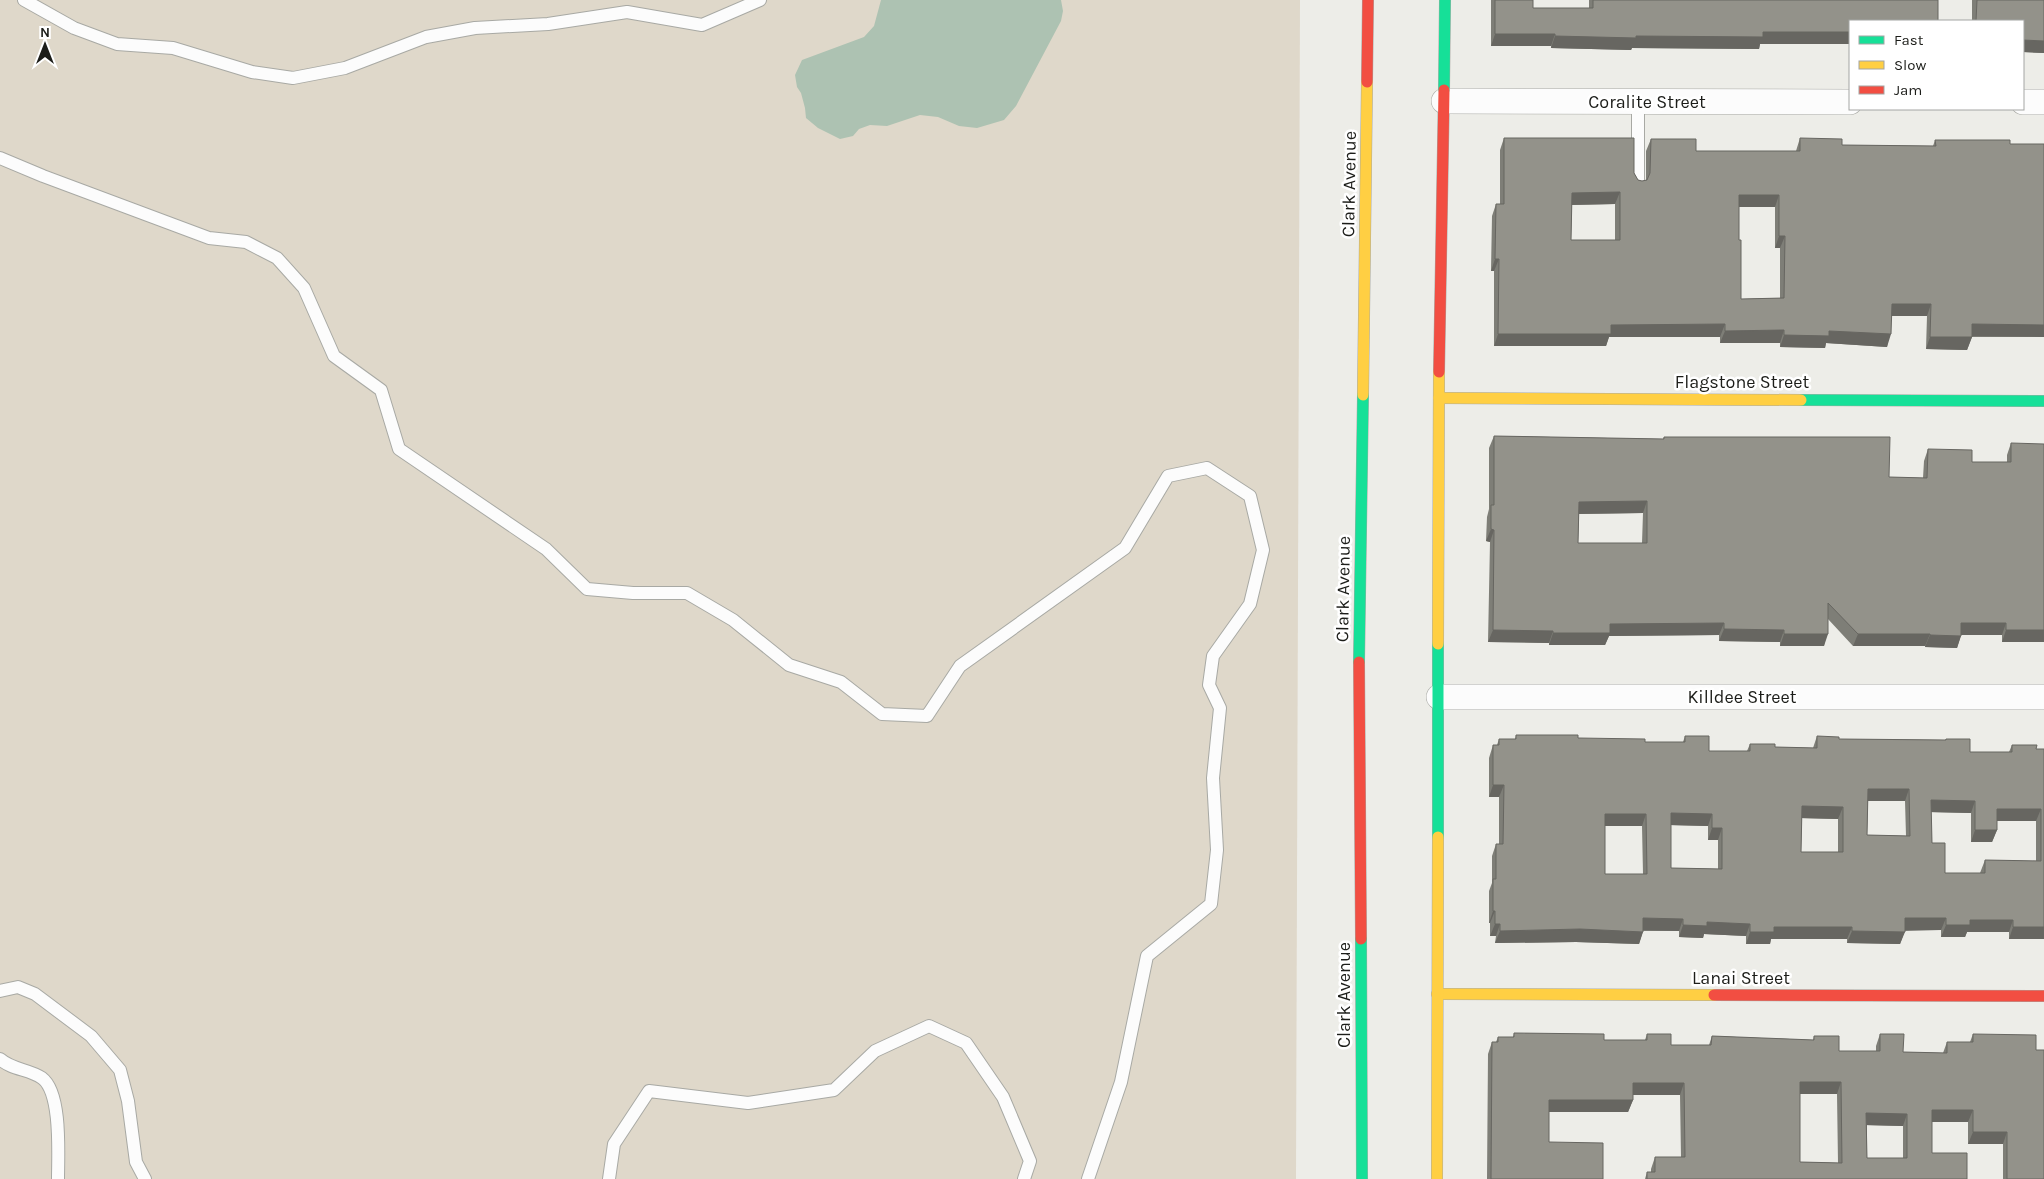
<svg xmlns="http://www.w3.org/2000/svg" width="2044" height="1179" font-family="Karla,sans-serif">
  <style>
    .green { fill: #dfd8ca }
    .water { fill: #adc2b2 }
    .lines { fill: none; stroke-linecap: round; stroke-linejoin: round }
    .lane-casing { stroke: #a8a9a4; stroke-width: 14 }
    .street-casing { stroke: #a8a9a4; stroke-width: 26 }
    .fast-casing { stroke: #a8a9a4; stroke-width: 12 }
    .slow-casing { stroke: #a8a9a4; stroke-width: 12 }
    .jam-casing { stroke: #a8a9a4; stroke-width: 12 }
    .lane { stroke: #fcfcfc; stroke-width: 12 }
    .street { stroke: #fcfcfc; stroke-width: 25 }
    .fast { stroke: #16e098; stroke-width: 11 }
    .slow { stroke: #ffcf43; stroke-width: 11 }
    .jam { stroke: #f24e42; stroke-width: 11 }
    .wall { fill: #7e7e77; fill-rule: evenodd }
    .shaded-wall { fill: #676661 }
    .building { fill: #93928a; stroke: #676661; fill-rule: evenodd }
    .labels { text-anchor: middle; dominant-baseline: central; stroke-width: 5; stroke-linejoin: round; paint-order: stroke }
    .street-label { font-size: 18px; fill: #1c1d19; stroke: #fff }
  </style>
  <rect width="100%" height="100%" fill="#edede8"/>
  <polygon class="green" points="0,0 1300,0 1296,1179 0,1179"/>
  <polygon class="water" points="881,0 1061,0 1063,11 1061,21 1016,106 1004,120 977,128 959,126 938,117 920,115 887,126 870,125 859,129 853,136 840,139 818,128 806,118 805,108 801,93 797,87 795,75 802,60 864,37 874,26"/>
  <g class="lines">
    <g class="lane-casing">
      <g id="lane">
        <polyline points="24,0 74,28 117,44 173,48 252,72 293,78 345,68 426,37 475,28 548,24 627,12 702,25 760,0"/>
        <polyline points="0,158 43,176 209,238 246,242 277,258 304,288 334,356 381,390 399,449 546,549 587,589 633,593 687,593 733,620 789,665 841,682 882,714 927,716 960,666 1125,548 1168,476 1207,468 1250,496 1263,550 1250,604 1213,656 1209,685 1220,708 1213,778 1217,850 1211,904 1147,956 1121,1082 1088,1179"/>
        <polyline points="1638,185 1638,102"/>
        <polyline points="0,991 18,987 35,994 91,1036 120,1070 128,1101 136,1162 145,1179"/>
        <path d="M0,1059C12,1070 29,1069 42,1078C62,1093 58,1155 58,1179"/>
        <polyline points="609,1179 614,1144 649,1091 748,1103 834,1090 875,1051 929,1026 966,1043 1003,1097 1030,1161 1024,1179"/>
      </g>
    </g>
    <g class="street-casing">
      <g id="street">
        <polyline points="1444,101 1850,102"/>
        <polyline points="2023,102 2044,102"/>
        <polyline points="1439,697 2044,697"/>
      </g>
    </g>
    <g class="fast-casing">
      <g id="fast">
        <polyline points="1444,90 1445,0"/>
        <polyline points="1801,400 2044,401"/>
        <polyline points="1359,662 1363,395"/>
        <polyline points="1438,837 1438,644"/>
        <polyline points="1361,939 1362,1179"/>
      </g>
    </g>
    <g class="slow-casing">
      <g id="slow">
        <polyline points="1363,395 1367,82"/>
        <polyline points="1439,398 1801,400"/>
        <polyline points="1438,644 1439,372"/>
        <polyline points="1437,994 1714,995"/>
        <polyline points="1437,1179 1438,837"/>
      </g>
    </g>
    <g class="jam-casing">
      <g id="jam">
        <polyline points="1367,82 1368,0"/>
        <polyline points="1439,372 1444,90"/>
        <polyline points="1359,662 1361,939"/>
        <polyline points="1714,995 2044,996"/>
      </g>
    </g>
    <use href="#lane" class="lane"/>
    <use href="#street" class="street"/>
    <use href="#fast" class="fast"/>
    <use href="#slow" class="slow"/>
    <use href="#jam" class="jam"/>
  </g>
  <g class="wall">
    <polygon points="1491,0 1533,0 1533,8 1589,8 1589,0 1938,0 1760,44 1759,49 1632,48 1631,50 1551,48 1551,46 1491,46"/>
    <polygon points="1972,0 2044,0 2044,53 2023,52 2023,21 1972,21"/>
    <path d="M1504,138L1634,173L1638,180L1642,181L1646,180V151L1651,139L1696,151H1796L1800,138L1842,145L1933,146L1935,140L2010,144L2044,337H1972L1967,350L1926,349L1927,316H1892L1887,347L1826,343L1825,348L1780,347V343H1720V337H1609L1606,346H1494V271H1491L1492,216L1496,204H1500V150ZM1615,204V240H1571L1572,205ZM1739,207H1775V248H1780V298L1741,299L1739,240Z"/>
    <path d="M1494,436L1663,439L1664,437L1889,477L1923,478L1924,461L1928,449L1972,462H2007V455L2011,443L2044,642H2002V635H1961L1957,648L1925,647V646H1853L1828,619L1824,646H1780V642L1719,641V635L1609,636L1605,645H1549V643L1488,642L1490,542L1486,541L1487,517L1489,509V448ZM1643,513L1642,543H1578L1579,514Z"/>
    <path d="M1516,735L1645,742H1683L1685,736L1709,751H1747L1750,744L1775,747L1813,748L1817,736L1839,739L1945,740L1946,739L1970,752H2009L2012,745L2036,749H2044V939H2009V932H1967L1965,937H1941V930H1905L1900,944L1847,943V939H1771L1770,944H1746V936L1704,934L1703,938L1679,937V931H1643L1639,944L1576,942L1495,943L1496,936H1490V923H1489V891L1492,883V856L1496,844H1499V797H1489V758L1493,745H1497L1499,739H1515ZM1868,801H1905L1906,836L1867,835ZM1931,812L1971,813V842H1992L1997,830V821H2036V861L1985,860L1980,873H1945L1932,843ZM1802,818L1838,819V852H1801ZM1671,825L1708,826V840H1718V869L1671,868ZM1605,826H1642L1643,874H1605Z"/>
    <path d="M1514,1033L1604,1040H1645L1647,1034L1671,1045H1709L1712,1036L1813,1040L1814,1036L1839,1051H1876V1046L1880,1034L1903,1052L1943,1053L1947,1042H1970L1973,1034L2036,1050L2044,1179H2003V1144H1968V1122H1932V1153L1967,1179H1645L1647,1172H1651V1169L1655,1157H1681L1680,1095H1633V1100L1628,1112H1549V1142L1603,1179H1487L1488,1054L1492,1042H1496L1498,1037H1513ZM1800,1094H1837L1838,1163L1800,1162ZM1867,1125L1903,1126V1158H1867Z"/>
  </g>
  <g class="shaded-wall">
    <polygon points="1763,32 1850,32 1850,44 1760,44 1759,49 1632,48 1631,50 1551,48 1555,36 1636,36"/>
    <polygon points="1495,34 1555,34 1551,46 1491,46"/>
    <polygon points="2023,40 2044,41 2044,53 2023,52"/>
    <polygon points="1620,192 1615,204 1568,205 1572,193"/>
    <polygon points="1739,195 1779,195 1775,207 1735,207"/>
    <polygon points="1779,236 1785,236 1780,248 1775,248"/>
    <polygon points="1495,259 1499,259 1494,271 1491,271"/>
    <polygon points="1892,304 1931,304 1927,316 1887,316"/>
    <polygon points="1725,324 1720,337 1609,337 1606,346 1494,346 1498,334 1611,325"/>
    <polygon points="1972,324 2044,325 2044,337 1968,336"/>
    <polygon points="1784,330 1780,343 1720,343 1725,331"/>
    <polygon points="1829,331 1891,334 1887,347 1826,343 1825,348 1780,347 1784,335"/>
    <polygon points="1930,337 1972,337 1967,350 1926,349"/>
    <polygon points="1647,501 1643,513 1574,514 1579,502"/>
    <polygon points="1491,529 1494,530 1490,542 1486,541"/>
    <polygon points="1724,623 1719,635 1609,636 1605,645 1549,645 1553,633 1610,624"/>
    <polygon points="1961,623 2006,623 2002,635 1957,635"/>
    <polygon points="1724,629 1784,630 1780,642 1719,641"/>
    <polygon points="1493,630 1553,631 1549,643 1488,642"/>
    <polygon points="2006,630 2044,630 2044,642 2002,642"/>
    <polygon points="1784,634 1828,634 1824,646 1780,646"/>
    <polygon points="1858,634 1930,634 1925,646 1853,646"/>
    <polygon points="1930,635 1961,636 1957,648 1925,647"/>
    <polygon points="1493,785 1504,785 1499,797 1489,797"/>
    <polygon points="1868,789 1909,789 1905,801 1864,801"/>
    <polygon points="1931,800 1975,801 1971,813 1926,812"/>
    <polygon points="1802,806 1843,807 1838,819 1797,818"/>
    <polygon points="1997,809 2041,809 2036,821 1992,821"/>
    <polygon points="1671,813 1712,814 1708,826 1667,825"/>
    <polygon points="1605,814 1646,814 1642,826 1600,826"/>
    <polygon points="1712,828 1722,828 1718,840 1708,840"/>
    <polygon points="1975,830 1997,830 1992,842 1971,842"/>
    <polygon points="1493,911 1495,911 1490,923 1489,923"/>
    <polygon points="1643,918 1683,919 1679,931 1639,930"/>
    <polygon points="1905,918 1946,918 1941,930 1900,931"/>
    <polygon points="1970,920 2013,920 2009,932 1967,932 1965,937 1941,937 1946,925"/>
    <polygon points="1707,922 1750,924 1746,936 1704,934 1703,938 1679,937 1683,925"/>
    <polygon points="1495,924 1500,924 1496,936 1490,936"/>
    <polygon points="1774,927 1852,927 1847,939 1771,939 1770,944 1746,944 1750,932"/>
    <polygon points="2013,927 2044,927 2044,939 2009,939"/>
    <polygon points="1580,929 1643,932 1639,944 1576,942 1495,943 1500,931"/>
    <polygon points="1852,931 1905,932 1900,944 1847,943"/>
    <polygon points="1800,1082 1841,1082 1837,1094 1795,1094"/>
    <polygon points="1633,1083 1684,1083 1680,1095 1628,1095"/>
    <polygon points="1549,1100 1633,1100 1628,1112 1545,1112"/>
    <polygon points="1932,1110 1973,1110 1968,1122 1928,1122"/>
    <polygon points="1866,1113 1907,1114 1903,1126 1862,1125"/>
    <polygon points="1973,1132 2007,1132 2003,1144 1968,1144"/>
  </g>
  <g class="building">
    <polygon points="1495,0 1533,0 1533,8 1593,8 1593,0 1938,0 1938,21 1850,21 1850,32 1763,32 1763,37 1636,36 1636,38 1555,36 1555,34 1495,34"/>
    <polygon points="1977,0 2044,0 2044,41 2023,40 2023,21 1976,21"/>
    <path d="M1504,138H1634V173L1638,180L1642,181L1647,180L1650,173L1651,139H1696V151H1800V138L1842,139V145L1936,146L1935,140H2010V144H2044V325L1972,324V337H1930L1931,304H1892L1891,334L1829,331V336L1784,335V330L1725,331V324L1611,325V334H1498L1499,259H1495L1496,204H1504ZM1620,192V240H1571L1572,193ZM1739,195H1779V236H1785L1784,298L1741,299V240H1739Z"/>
    <path d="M1494,436L1664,439V437H1890L1889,477L1927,478L1928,449L1972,450V462H2011V443L2044,444V630H2006V623H1961V636L1930,635V634H1858L1828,603V634H1784V630L1724,629V623L1610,624V633H1553V631L1493,630L1494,530L1491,529V505H1494ZM1647,501V543H1578L1579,502Z"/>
    <path d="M1516,735H1578V738L1645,739V742H1685V736H1709V751H1750V744H1775V747L1817,748V736L1839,737V739L1946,740V739H1970V752H2012V745H2037L2036,749H2044V927H2013V920H1970V925H1946V918H1905V932L1852,931V927H1774V932H1750V924L1707,922V926L1683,925V919L1643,918V932L1580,929L1500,931V924H1495V911H1493V879H1496V844H1503L1504,785H1493V745H1499V739H1516ZM1868,789H1909L1910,836L1867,835ZM1931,800L1975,801V830H1997V809H2041V861L1985,860V873H1945V843H1932ZM1802,806L1843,807V852H1801ZM1671,813L1712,814V828H1722V869L1671,868ZM1605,814H1646L1647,874H1605Z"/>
    <path d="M1514,1033L1604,1034V1040H1647V1034H1671V1045H1711L1712,1036L1814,1040V1036H1839V1051H1880V1034H1904L1903,1052L1947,1053V1042H1973V1034L2036,1035V1050H2044V1179H2007V1132H1973V1110H1932V1153H1967V1179H1647V1172H1655V1157H1685L1684,1083H1633V1100H1549V1142L1603,1143V1179H1491L1492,1042H1498V1037H1514ZM1800,1082H1841L1842,1163L1800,1162ZM1866,1113L1907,1114V1158H1867Z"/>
  </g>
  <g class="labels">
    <g class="street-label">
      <text x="1647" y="102">Coralite Street</text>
      <text transform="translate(1349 184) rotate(-89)">Clark Avenue</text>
      <text x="1742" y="382">Flagstone Street</text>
      <text transform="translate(1343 589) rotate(-89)">Clark Avenue</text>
      <text x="1742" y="697">Killdee Street</text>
      <text x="1741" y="978">Lanai Street</text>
      <text transform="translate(1344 995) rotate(-90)">Clark Avenue</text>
    </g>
  </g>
  <rect x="1849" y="20" width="175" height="90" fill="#ffffff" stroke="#a4a5a3"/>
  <rect x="1859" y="36" width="25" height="8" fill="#16e098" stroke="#a4a5a3"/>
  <text x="1894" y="45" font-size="15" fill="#1c1d19">Fast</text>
  <rect x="1859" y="61" width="25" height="8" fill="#ffcf43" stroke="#a4a5a3"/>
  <text x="1894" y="70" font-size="15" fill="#1c1d19">Slow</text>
  <rect x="1859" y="86" width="25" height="8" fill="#f24e42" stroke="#a4a5a3"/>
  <text x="1894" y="95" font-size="15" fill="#1c1d19">Jam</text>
  <g transform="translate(45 45)" stroke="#ffffff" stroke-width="4" paint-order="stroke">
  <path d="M0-4L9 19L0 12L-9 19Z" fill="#1c1d19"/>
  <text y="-8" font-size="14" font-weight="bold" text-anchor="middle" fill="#1c1d19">N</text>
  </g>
</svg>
